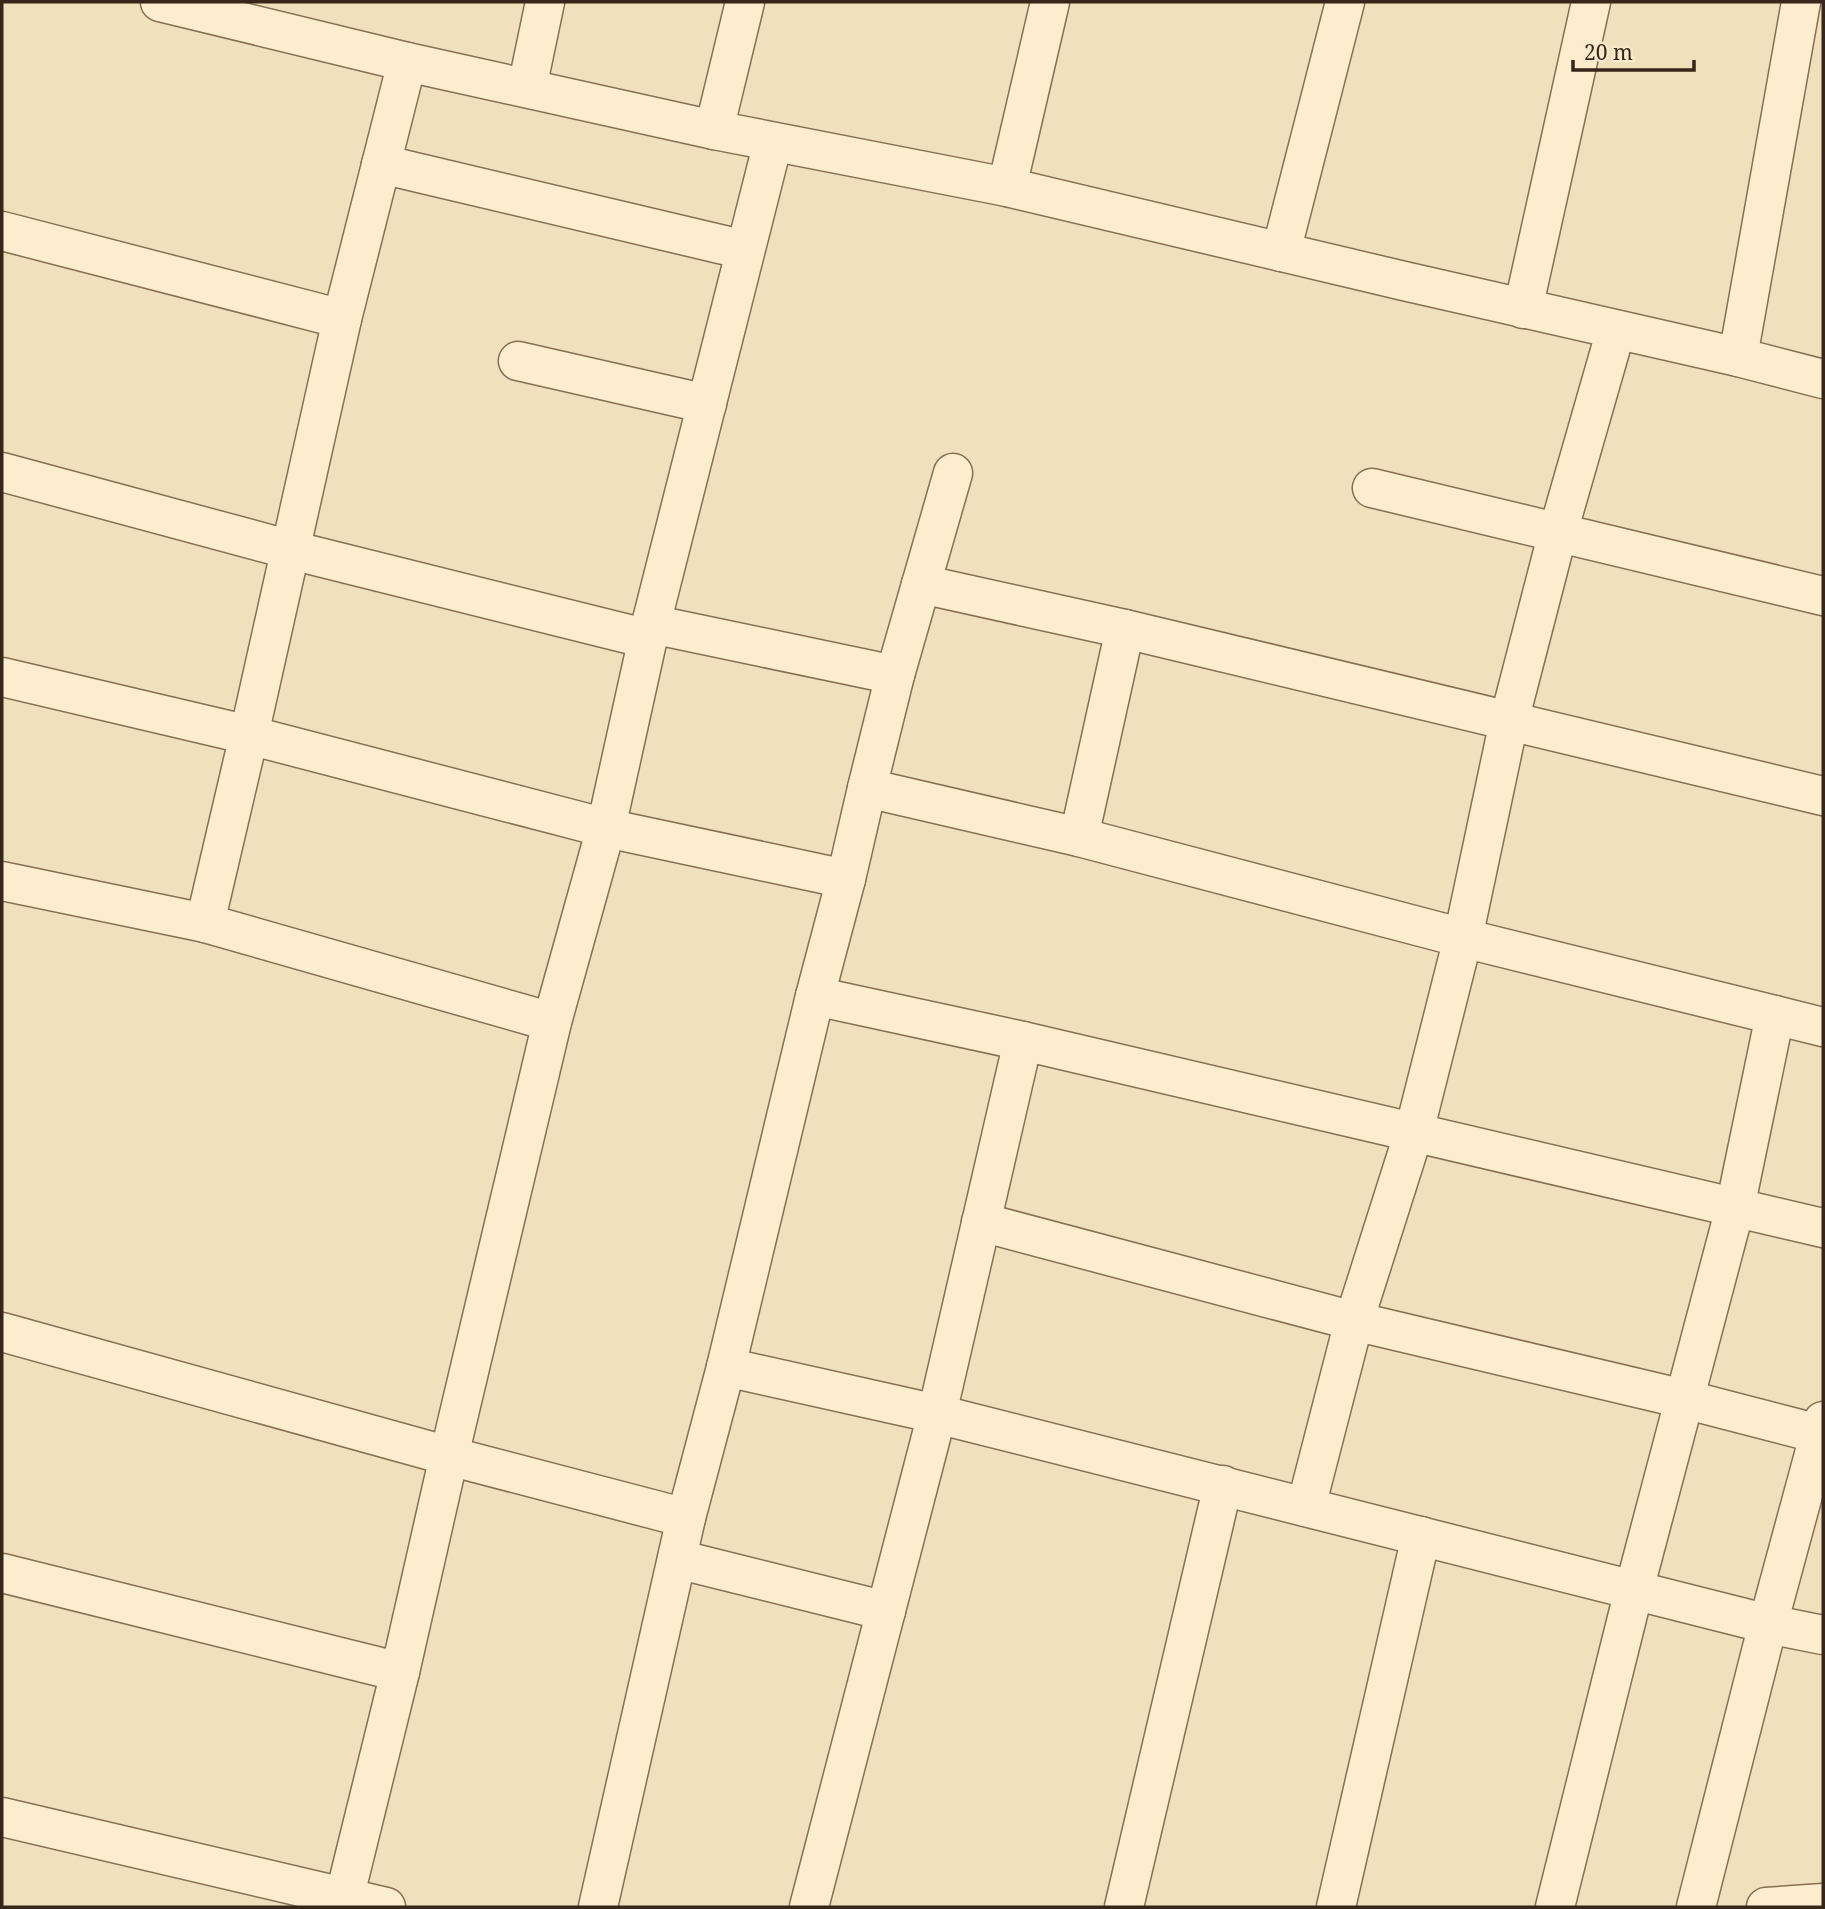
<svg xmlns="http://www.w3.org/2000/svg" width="1825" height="1909" font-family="'Noto Serif',serif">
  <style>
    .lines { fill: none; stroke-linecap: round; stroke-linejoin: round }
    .minor-casing { stroke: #886f54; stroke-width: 41 }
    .tertiary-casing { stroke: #886f54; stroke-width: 41 }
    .minor { stroke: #fbedce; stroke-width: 38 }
    .tertiary { stroke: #fbedce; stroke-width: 38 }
  </style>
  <rect width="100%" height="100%" fill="#f0e0bb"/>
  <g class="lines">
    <g class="minor-casing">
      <g id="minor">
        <polyline points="527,88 545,2"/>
        <polyline points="714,130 745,2"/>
        <polyline points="381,164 745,250"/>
        <polyline points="2,231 342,319 249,735 205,923 552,1022"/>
        <polyline points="1281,252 1345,2"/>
        <polyline points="1523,309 1591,2"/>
        <polyline points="342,319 407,62"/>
        <polyline points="1738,357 1801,2"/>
        <polyline points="518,361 707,404"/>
        <polyline points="2,472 291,550 648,639"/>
        <polyline points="1372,488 1823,596"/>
        <polyline points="921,584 1125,629 1823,796"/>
        <polyline points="651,624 895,675"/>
        <polyline points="2,677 249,735 606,828 846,879"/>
        <polyline points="867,788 1079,837 1463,938 1823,1027"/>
        <polyline points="1079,837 1125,629"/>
        <polyline points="2,881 205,923"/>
        <polyline points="815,996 1023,1041 1823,1228"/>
        <polyline points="981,1222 1354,1321 1684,1399 1823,1435"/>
        <polyline points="2,1332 449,1456 686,1518"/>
        <polyline points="726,1367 937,1414 1768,1624 1823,1635"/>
        <polyline points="1306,1507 1354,1321 1414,1132 1463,938 1509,721 1558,532 1616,330"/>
        <polyline points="677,1559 886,1611"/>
        <polyline points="2,1573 400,1672"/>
        <polyline points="2,1817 386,1907"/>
        <polyline points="342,1907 400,1672 449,1456 552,1022 606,828 651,624 773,142"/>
        <polyline points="598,1907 686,1518 726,1367 815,996 846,879 867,788 895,675 953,473"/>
        <polyline points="809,1907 937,1414 1023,1041"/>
        <polyline points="1124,1907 1223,1485"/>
        <polyline points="1336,1907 1421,1536"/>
        <polyline points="1555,1907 1634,1590 1735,1208 1775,1015"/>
        <polyline points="1696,1907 1768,1624 1823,1421"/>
      </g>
    </g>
    <g class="tertiary-casing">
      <g id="tertiary">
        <polyline points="160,2 407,62 714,130 1007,187 1404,281 1738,357 1823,379"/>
        <polyline points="1007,187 1050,2"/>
        <polyline points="1766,1907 1823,1903"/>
      </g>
    </g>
    <use href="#minor" class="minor"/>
    <use href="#tertiary" class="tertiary"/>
  </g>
  <rect width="1825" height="1909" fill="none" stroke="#36271a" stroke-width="7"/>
  <path d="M1573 60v10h121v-10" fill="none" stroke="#36271a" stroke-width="3.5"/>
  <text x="1584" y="60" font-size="21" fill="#36271a" stroke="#f7eacb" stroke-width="5" paint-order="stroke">20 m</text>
</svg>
